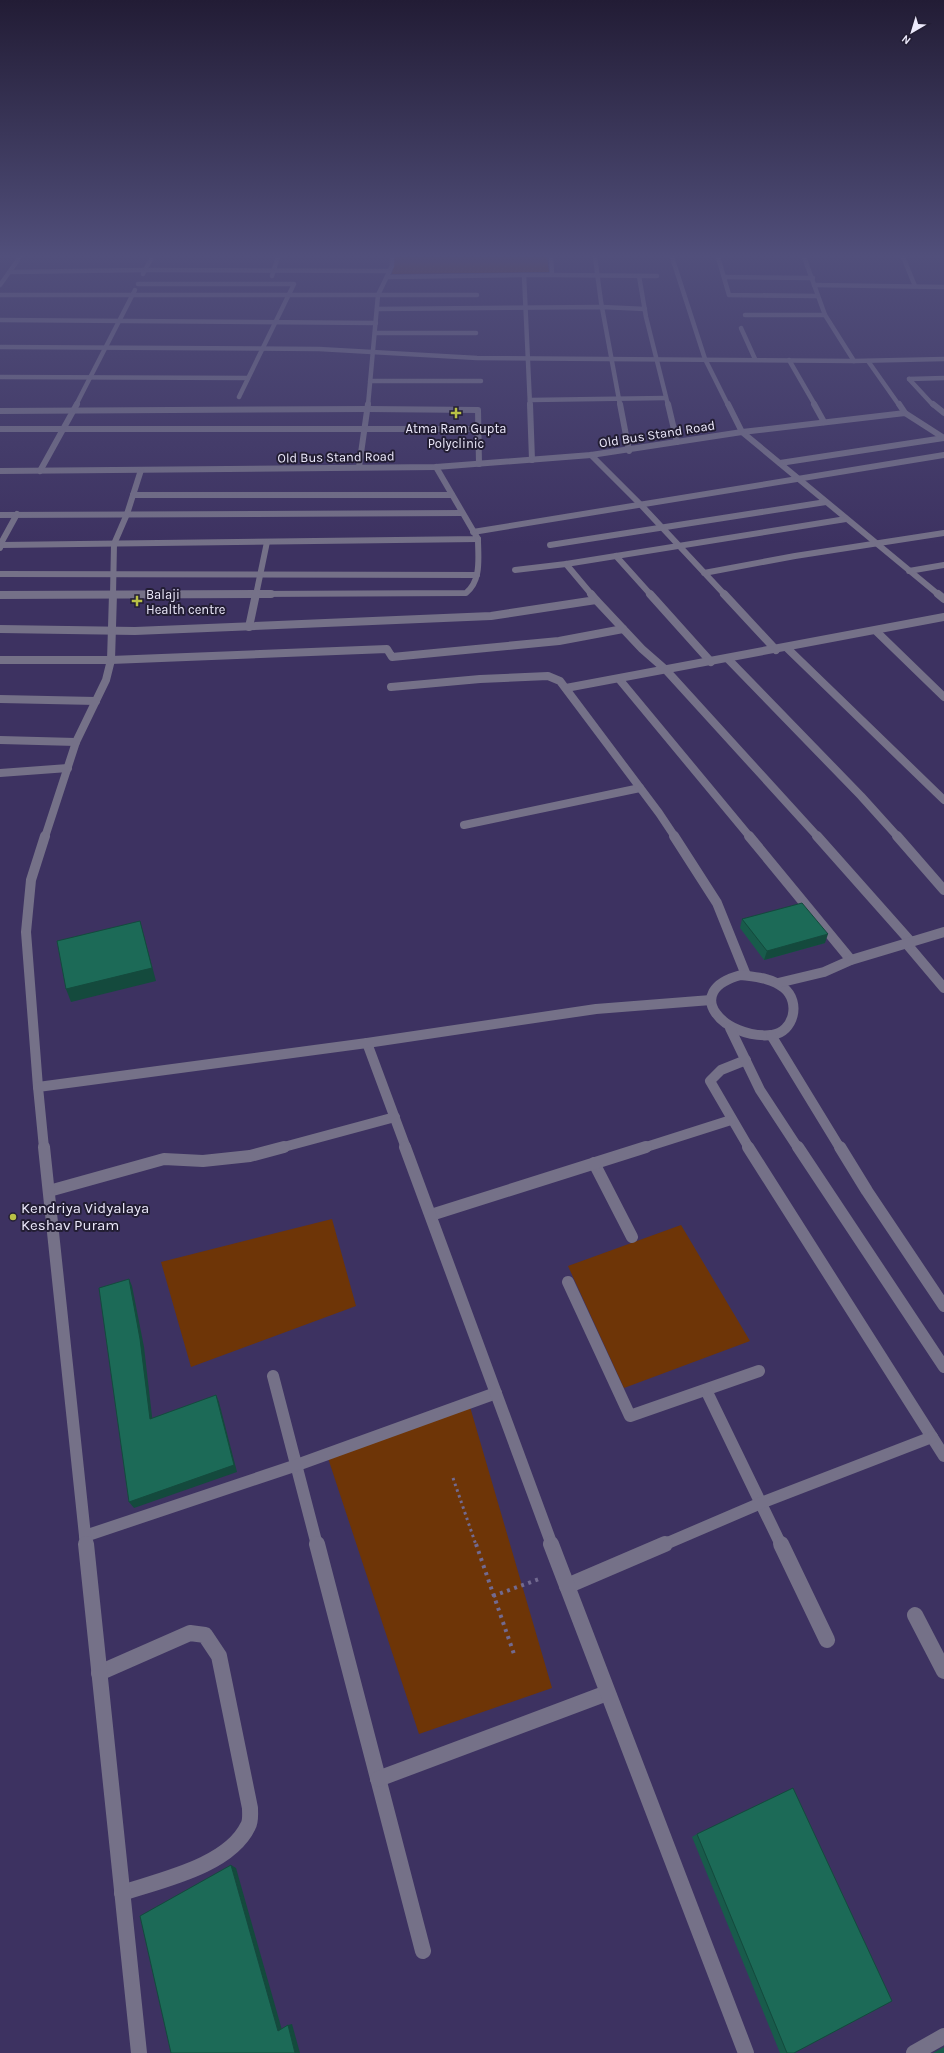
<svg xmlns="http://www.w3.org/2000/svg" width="944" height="2053" font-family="Karla,sans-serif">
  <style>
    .green { fill: #6e3507 }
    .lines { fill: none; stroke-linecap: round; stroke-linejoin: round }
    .path-far1 { stroke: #726a90; stroke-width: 3; stroke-dasharray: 2.5 3.5; stroke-linecap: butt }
    .path { stroke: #726a90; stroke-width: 4; stroke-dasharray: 3 4.5; stroke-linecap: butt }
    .lane-far5 { stroke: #757188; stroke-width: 4.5 }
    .lane-far4 { stroke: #757188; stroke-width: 6 }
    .lane-far3 { stroke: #757188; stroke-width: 8 }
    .lane-far2 { stroke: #757188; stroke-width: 10 }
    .lane-far1 { stroke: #757188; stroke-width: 12 }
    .lane { stroke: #757188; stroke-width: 16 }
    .street-far5 { stroke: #757188; stroke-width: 4.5 }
    .street-far4 { stroke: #757188; stroke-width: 6 }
    .street-far3 { stroke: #757188; stroke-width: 8 }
    .street-far2 { stroke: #757188; stroke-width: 10 }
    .street-far1 { stroke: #757188; stroke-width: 12 }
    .street { stroke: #757188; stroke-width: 16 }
    .wall { fill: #185b4b }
    .shaded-wall { fill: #144a3d }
    .building { fill: #1c6a57; stroke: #144a3d }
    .poi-dot { fill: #b9c046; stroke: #231e34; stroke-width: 1.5 }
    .labels { text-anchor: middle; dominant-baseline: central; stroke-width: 4; stroke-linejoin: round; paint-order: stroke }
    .far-poi-label { font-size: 13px; fill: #ece9fb; stroke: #231e34 }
    .far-street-label { font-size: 13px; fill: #ece9fb; stroke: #231e34 }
    .poi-label { font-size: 15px; fill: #ece9fb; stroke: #231e34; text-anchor: start }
  </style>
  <rect width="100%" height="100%" fill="#3d3261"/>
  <g class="green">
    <polygon points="395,257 547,257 549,272 392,274"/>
    <polygon points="332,1219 356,1306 191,1367 161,1262"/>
    <polygon points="681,1225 750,1341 624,1388 568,1266"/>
    <polygon points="468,1400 552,1688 419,1734 326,1452"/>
  </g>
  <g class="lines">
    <polyline class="path-far1" points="453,1478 476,1545"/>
    <g class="path">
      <polyline points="476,1544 515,1657"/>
      <polyline points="493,1596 542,1578"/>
    </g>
    <polyline class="lane-far5" points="370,381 481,381"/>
    <g class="lane-far4">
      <polyline points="368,409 478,410 479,464"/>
      <polyline points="364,429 479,429"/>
    </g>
    <g class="lane-far3">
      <polyline points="876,631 944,697"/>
      <polyline points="464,825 640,788"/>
    </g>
    <g class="lane-far2">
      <polyline points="746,1060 721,1070 710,1081 749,1148"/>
      <polyline points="280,1148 395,1117"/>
      <polyline points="643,1148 731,1120"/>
    </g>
    <g class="lane-far1">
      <polyline points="748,1147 944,1456"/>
      <polyline points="594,1163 632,1237"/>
      <polyline points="49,1191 164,1159 203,1161 250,1156 284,1147"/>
      <polyline points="431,1215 646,1147"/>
      <polyline points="568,1282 630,1416 759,1371"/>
      <polyline points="273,1376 317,1545"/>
      <polyline points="706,1390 781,1545"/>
      <polyline points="85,1536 297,1465 496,1393"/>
      <polyline points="663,1545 761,1503 932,1437"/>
    </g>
    <g class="lane">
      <polyline points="317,1544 423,1951"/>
      <polyline points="781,1544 827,1640"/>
      <polyline points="567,1586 665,1544"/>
      <polyline points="915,1615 944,1671"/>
      <path d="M99,1673L190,1633L205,1635L219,1656L250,1808C250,1814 251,1821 248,1826C229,1866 161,1880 122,1893"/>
      <polyline points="378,1779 607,1693"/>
      <polyline points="914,2053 944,2036"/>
    </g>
    <g class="street-far5">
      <polyline points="595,257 601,302 620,405"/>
      <polyline points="672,257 705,359 728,405"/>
      <polyline points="718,257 729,295 817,296"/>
      <polyline points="804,257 825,315 854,361"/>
      <polyline points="903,257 915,286"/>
      <polyline points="10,272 145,270 389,271"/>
      <polyline points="143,274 152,257"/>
      <polyline points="552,275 657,276"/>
      <polyline points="272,276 278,257"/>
      <polyline points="639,276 646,317 668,405"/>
      <polyline points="387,277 524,275"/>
      <polyline points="724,277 813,278"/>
      <polyline points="138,284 294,284 239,397"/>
      <polyline points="0,285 20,257"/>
      <polyline points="814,285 944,287"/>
      <polyline points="0,295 477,295"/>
      <polyline points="377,309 602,307 645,309"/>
      <polyline points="745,315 825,315"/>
      <polyline points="0,320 376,323"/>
      <polyline points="741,328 755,359"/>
      <polyline points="375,333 476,333"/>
      <polyline points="0,347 319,349 477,358 854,361 944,359"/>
      <polyline points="789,360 815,405"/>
      <polyline points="868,361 899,405"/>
      <polyline points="0,377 248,378"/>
      <polyline points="909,379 933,405"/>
      <polyline points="909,379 944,378"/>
      <polyline points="530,400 665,398"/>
      <polyline points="76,405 135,290"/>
      <polyline points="368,405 378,295 392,266 392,257"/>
      <polyline points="530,405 524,275 552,275 551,257"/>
    </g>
    <g class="street-far4">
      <polyline points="530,404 532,460"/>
      <polyline points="620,404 629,451"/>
      <polyline points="668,404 677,442"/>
      <polyline points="728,404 742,432 939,595"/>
      <polyline points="814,404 824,422"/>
      <polyline points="899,404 905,413"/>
      <polyline points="933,404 944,413"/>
      <polyline points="0,411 368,409"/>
      <polyline points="0,429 364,429"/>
      <polyline points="591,455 642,506 725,595"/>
      <polyline points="780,463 944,438"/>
      <polyline points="359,467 368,404"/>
      <polyline points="0,471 436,467 591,455 742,432 905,413 944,438"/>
      <polyline points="40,471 77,404"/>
      <polyline points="133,495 452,495"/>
      <polyline points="0,515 462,513"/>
      <polyline points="473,532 944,455"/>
      <polyline points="0,545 17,514"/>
      <polyline points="550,545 826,502"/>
      <polyline points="0,548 1,545 478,539 436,467"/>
      <polyline points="616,556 651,595"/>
      <polyline points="566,564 592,595"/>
      <polyline points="515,570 566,564 846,519"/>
      <polyline points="909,571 944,565"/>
      <polyline points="704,573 795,556 944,533"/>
      <polyline points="0,574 477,575"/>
      <path d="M38,595L466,593C482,580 478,557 478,539"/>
      <polyline points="113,595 114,544 127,514 141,470"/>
      <polyline points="256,595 267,542"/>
    </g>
    <g class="street-far3">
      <polyline points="650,594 711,662"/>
      <polyline points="724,594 776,650"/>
      <polyline points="938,594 944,599"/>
      <polyline points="0,595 271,594"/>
      <polyline points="596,600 642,649 666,670 818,837"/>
      <polyline points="249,627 256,594"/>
      <polyline points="0,629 135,631 491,616 596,600 591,594"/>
      <polyline points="787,648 944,800"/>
      <polyline points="728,659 861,796 898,837"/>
      <polyline points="0,660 111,660 387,649 392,657 559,641 623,629"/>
      <polyline points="619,679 750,837"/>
      <polyline points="391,687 480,679 548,676 560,681 659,813 675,837"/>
      <polyline points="566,688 944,617"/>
      <polyline points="0,699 96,701"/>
      <polyline points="0,740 76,742"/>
      <polyline points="0,773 68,768"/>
      <polyline points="45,837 76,742 106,680 111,660 113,594"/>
    </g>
    <g class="street-far2">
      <polyline points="674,836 717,903 746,975"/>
      <polyline points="749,836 851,960"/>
      <polyline points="817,836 911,942"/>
      <polyline points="897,836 944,890"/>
      <polyline points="906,943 944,988"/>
      <path d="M741,975C756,977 772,978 784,988C801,1002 794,1032 772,1035C724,1040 680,991 741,975Z"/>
      <polyline points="778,983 824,972 851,960 944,932"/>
      <polyline points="730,1028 760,1090 798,1148"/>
      <polyline points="771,1035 840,1148"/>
      <polyline points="367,1043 406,1148"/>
      <polyline points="38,1087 26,932 31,880 45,836"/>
      <polyline points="44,1148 38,1087 367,1043 596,1009 711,1000"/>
    </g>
    <g class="street-far1">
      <polyline points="44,1147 86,1545"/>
      <polyline points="405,1147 552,1545"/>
      <polyline points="798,1147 944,1367"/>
      <polyline points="840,1147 867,1191 944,1306"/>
    </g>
    <g class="street">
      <polyline points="86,1544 139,2053"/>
      <polyline points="551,1544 746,2053"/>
    </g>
  </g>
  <g class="wall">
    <polygon points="742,919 825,943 764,960 740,928"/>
    <polygon points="697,1834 794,2053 780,2053 692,1837"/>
    <polygon points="944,2047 944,2053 933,2053"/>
  </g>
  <g class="shaded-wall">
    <polygon points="140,921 156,981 71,1002 66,989"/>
    <polygon points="828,934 825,943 764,960 767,951"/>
    <polygon points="129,1279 132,1286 144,1347 153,1425 150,1419"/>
    <polygon points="216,1395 219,1402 237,1472 134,1508 129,1502"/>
    <polygon points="231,1865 236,1868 282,2030 278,2031"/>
    <polygon points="292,2024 300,2053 295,2053 288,2025"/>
  </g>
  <g class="building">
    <polygon points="802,903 828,934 767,951 742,919"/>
    <polygon points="140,921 152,968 66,989 57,941"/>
    <polygon points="129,1279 140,1339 150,1419 216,1395 234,1465 129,1502 99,1288"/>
    <polygon points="793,1788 892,2001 794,2053 787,2053 697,1834"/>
    <polygon points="231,1865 278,2031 288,2025 295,2053 171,2053 140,1916"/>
  </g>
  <linearGradient id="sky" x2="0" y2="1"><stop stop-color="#221c35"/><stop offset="0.47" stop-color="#514f7b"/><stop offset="1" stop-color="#514f7b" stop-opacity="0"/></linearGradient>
  <rect width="944" height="544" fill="url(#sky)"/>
  <g class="poi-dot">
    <path d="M454 407h4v4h4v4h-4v4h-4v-4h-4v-4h4z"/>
    <path d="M135 595h4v4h4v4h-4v4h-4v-4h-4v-4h4z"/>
    <circle cx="13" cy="1217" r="4"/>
  </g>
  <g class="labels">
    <g class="far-poi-label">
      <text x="456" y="428">Atma Ram Gupta<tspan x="456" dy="15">Polyclinic</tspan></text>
      <text x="146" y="594" text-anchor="start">Balaji<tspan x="146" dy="15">Health centre</tspan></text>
    </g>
    <g class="far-street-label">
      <text transform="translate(657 434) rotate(-9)">Old Bus Stand Road</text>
      <text transform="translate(336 457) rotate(-1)">Old Bus Stand Road</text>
    </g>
    <g class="poi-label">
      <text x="21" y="1208">Kendriya Vidyalaya<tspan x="21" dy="17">Keshav Puram</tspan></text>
    </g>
  </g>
  <g transform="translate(912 32) rotate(218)" stroke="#231e34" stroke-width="3" paint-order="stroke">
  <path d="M0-3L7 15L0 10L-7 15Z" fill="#ece9fb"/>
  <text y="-6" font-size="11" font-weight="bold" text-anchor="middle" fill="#ece9fb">N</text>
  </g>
</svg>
